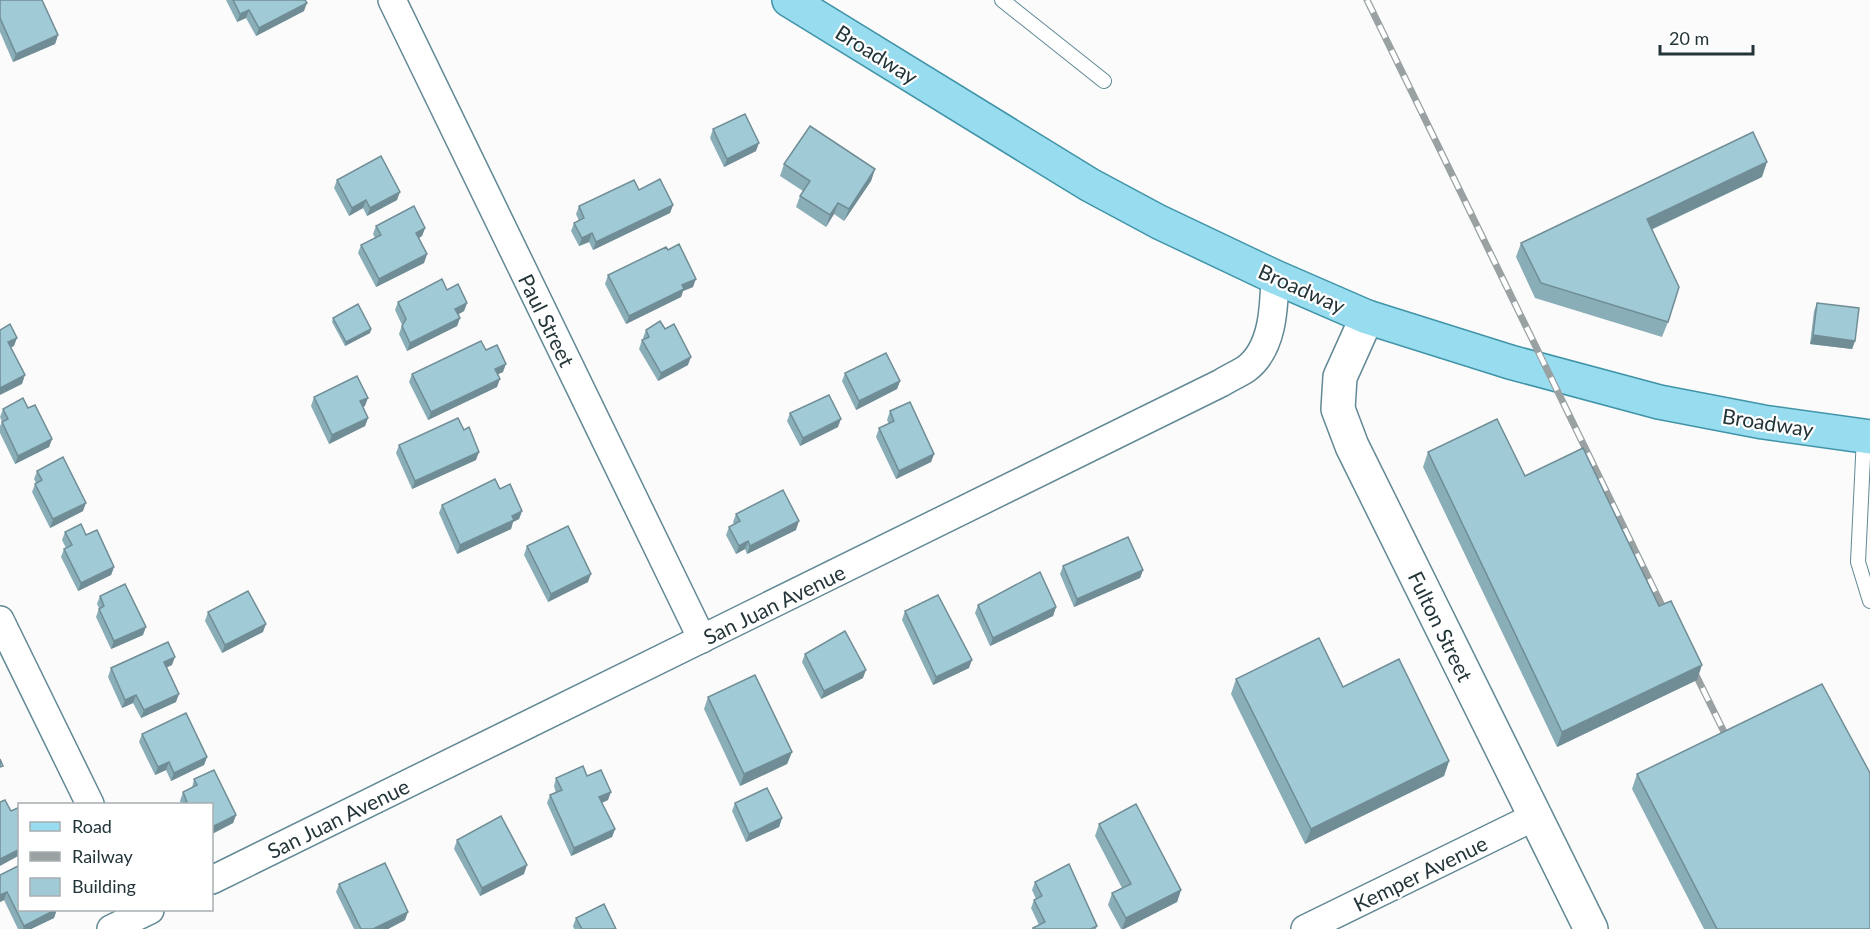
<svg xmlns="http://www.w3.org/2000/svg" width="1870" height="929" font-family="Lato,sans-serif">
  <style>
    .lines { fill: none; stroke-linecap: round; stroke-linejoin: round }
    .lane-casing { stroke: #618995; stroke-width: 16 }
    .street-casing { stroke: #618995; stroke-width: 30 }
    .secondary-casing { stroke: #618995; stroke-width: 36 }
    .primary-casing { stroke: #4194a8; stroke-width: 36 }
    .lane { stroke: #fff; stroke-width: 14 }
    .street { stroke: #fff; stroke-width: 27 }
    .secondary { stroke: #fff; stroke-width: 33 }
    .primary { stroke: #97ddef; stroke-width: 33 }
    .rail-casing { stroke: #99a1a3; stroke-width: 7 }
    .rail { stroke: #fff; stroke-width: 4.5; stroke-dasharray: 14; stroke-linecap: butt }
    .wall { fill: #8aaeb8 }
    .shaded-wall { fill: #708d96 }
    .building { fill: #a0cad6; stroke: #708d96; stroke-width: 1.5 }
    .labels { text-anchor: middle; dominant-baseline: central; stroke-width: 4.5; stroke-linejoin: round; paint-order: stroke }
    .street-label { font-size: 21px; fill: #24353a; stroke: #fff }
  </style>
  <rect width="100%" height="100%" fill="#fbfbfb"/>
  <g class="lines">
    <g class="lane-casing">
      <g id="lane">
        <polyline points="1002,0 1104,81"/>
        <polyline points="1864,437 1858,562 1870,601"/>
      </g>
    </g>
    <g class="street-casing">
      <g id="street">
        <polyline points="392,0 702,639"/>
        <polyline points="0,620 90,804"/>
        <path d="M212,880L1221,383C1229,378 1238,374 1246,369C1273,349 1274,308 1275,277"/>
        <polyline points="111,929 150,910"/>
        <polyline points="1305,929 1536,816"/>
      </g>
    </g>
    <g class="secondary-casing">
      <polyline id="secondary" points="1367,317 1340,377 1338,409 1352,446 1591,929"/>
    </g>
    <g class="primary-casing">
      <polyline id="primary" points="789,0 1090,185 1159,222 1275,277 1367,317 1510,362 1659,402 1763,422 1870,437"/>
    </g>
    <use href="#lane" class="lane"/>
    <use href="#street" class="street"/>
    <use href="#secondary" class="secondary"/>
    <use href="#primary" class="primary"/>
    <g class="rail-casing">
      <g id="rail">
        <polyline points="1367,0 1669,620"/>
        <polyline points="1690,663 1729,742"/>
      </g>
    </g>
    <use href="#rail" class="rail"/>
  </g>
  <g class="wall">
    <polygon points="0,0 58,35 55,44 13,62 0,32"/>
    <polygon points="226,0 305,0 304,11 256,36 246,18 237,22"/>
    <polygon points="713,129 756,151 724,167 710,138"/>
    <polygon points="784,164 875,169 871,181 844,221 834,214 826,227 796,207 800,196 803,191 780,176"/>
    <polygon points="1762,177 1651,230 1668,322 1662,337 1535,298 1516,257 1521,243"/>
    <polygon points="337,180 397,200 367,216 363,208 349,216 334,188"/>
    <polygon points="639,190 673,205 670,213 593,250 589,242 579,246 571,231 574,223 579,221 576,214 579,206"/>
    <polygon points="376,226 425,228 422,236 419,238 427,254 424,263 376,287 358,253 361,245 375,238 373,234"/>
    <polygon points="608,275 693,287 683,291 681,297 626,324 605,284"/>
    <polygon points="447,290 467,303 464,311 458,315 460,318 457,326 407,351 399,334 402,325 395,310 398,302"/>
    <polygon points="1817,303 1855,341 1852,349 1810,344 1814,311"/>
    <polygon points="333,318 371,329 370,333 345,346 332,322"/>
    <polygon points="646,330 688,365 658,381 639,349 642,340 644,340 643,338"/>
    <polygon points="486,350 503,372 498,374 497,387 428,420 409,382 412,374"/>
    <polygon points="845,373 900,381 897,389 856,410 842,381"/>
    <polygon points="314,397 365,406 363,407 368,418 365,426 329,444 311,406"/>
    <polygon points="28,408 52,439 49,447 15,464 0,433 0,426 2,422 0,417 3,409"/>
    <polygon points="890,411 934,454 931,462 896,479 876,437 879,428 889,424 887,420"/>
    <polygon points="790,413 838,427 800,446 787,421"/>
    <polygon points="399,445 476,460 412,489 396,453"/>
    <polygon points="1428,452 1525,476 1659,606 1697,680 1557,747 1423,467"/>
    <polygon points="37,471 83,511 50,528 32,492 35,484 36,483 34,479"/>
    <polygon points="500,489 522,511 519,519 513,522 511,529 457,554 439,513 442,505"/>
    <polygon points="736,514 796,530 747,554 745,549 736,554 726,535 729,527 734,524 733,522"/>
    <polygon points="65,532 86,535 114,567 111,575 78,591 61,557 64,549 66,548 62,540"/>
    <polygon points="527,546 588,582 548,602 524,555"/>
    <polygon points="1063,566 1143,570 1140,578 1074,607 1060,574"/>
    <polygon points="100,596 143,635 111,649 96,617 99,608 97,604"/>
    <polygon points="978,605 1056,607 1053,616 990,646 975,613"/>
    <polygon points="905,611 969,668 933,685 902,620"/>
    <polygon points="208,612 263,632 222,653 205,621"/>
    <polygon points="805,654 863,678 821,699 802,662"/>
    <polygon points="172,665 167,667 176,702 141,718 133,703 122,708 108,677 111,668"/>
    <polygon points="1236,679 1343,687 1449,761 1444,776 1305,844 1231,694"/>
    <polygon points="708,697 792,752 787,764 740,786 704,709"/>
    <polygon points="142,734 207,757 204,765 171,781 166,770 155,775 139,742"/>
    <polygon points="1637,774 1870,929 1704,929 1632,789"/>
    <polygon points="587,776 608,800 602,803 615,829 612,837 571,856 547,803 550,795 556,793 554,786 556,778"/>
    <polygon points="194,779 236,815 233,823 212,834 212,804 181,804 180,801 183,792 192,788"/>
    <polygon points="735,803 782,818 779,827 746,842 732,811"/>
    <polygon points="1099,824 1181,890 1177,902 1124,929 1121,929 1108,905 1112,893 1122,888 1095,836"/>
    <polygon points="457,840 524,874 480,896 454,849"/>
    <polygon points="0,875 57,909 54,918 31,929 18,929 4,900 0,902"/>
    <polygon points="1035,882 1097,926 1096,929 1032,929 1033,928 1039,925 1031,908 1034,900 1036,899 1032,890"/>
    <polygon points="339,884 405,920 388,929 354,929 336,892"/>
    <polygon points="576,918 616,929 574,929 573,926"/>
  </g>
  <g class="shaded-wall">
    <polygon points="307,3 304,11 256,36 259,28"/>
    <polygon points="249,10 246,18 237,22 240,14"/>
    <polygon points="58,35 55,44 13,62 16,54"/>
    <polygon points="759,143 756,151 724,167 727,159"/>
    <polygon points="1767,162 1762,177 1641,234 1647,219"/>
    <polygon points="875,169 871,181 844,221 849,209"/>
    <polygon points="400,192 397,200 367,216 370,208"/>
    <polygon points="366,200 363,208 349,216 352,208"/>
    <polygon points="838,203 834,214 826,227 830,215"/>
    <polygon points="673,205 670,213 593,250 596,242"/>
    <polygon points="425,228 422,236 413,241 416,233"/>
    <polygon points="592,233 589,242 579,246 582,238"/>
    <polygon points="427,254 424,263 376,287 379,279"/>
    <polygon points="696,279 693,287 683,291 681,297 626,324 629,316 682,285"/>
    <polygon points="467,303 464,311 452,317 455,309"/>
    <polygon points="460,318 457,326 407,351 410,343"/>
    <polygon points="371,329 370,333 345,346 346,342"/>
    <polygon points="1813,335 1855,341 1852,349 1810,344"/>
    <polygon points="17,338 14,346 5,351 8,342"/>
    <polygon points="691,357 688,365 658,381 661,373"/>
    <polygon points="506,364 503,372 492,377 495,369"/>
    <polygon points="25,375 22,384 0,395 0,388"/>
    <polygon points="500,379 497,387 428,420 431,412"/>
    <polygon points="900,381 897,389 856,410 859,401"/>
    <polygon points="368,398 365,406 357,410 360,401"/>
    <polygon points="368,418 365,426 329,444 332,435"/>
    <polygon points="841,419 838,427 800,446 803,438"/>
    <polygon points="52,439 49,447 15,464 18,456"/>
    <polygon points="479,452 476,460 412,489 415,481"/>
    <polygon points="934,454 931,462 896,479 899,471"/>
    <polygon points="86,503 83,511 50,528 53,519"/>
    <polygon points="522,511 519,519 513,522 511,529 457,554 460,545"/>
    <polygon points="799,521 796,530 747,554 750,546"/>
    <polygon points="748,541 745,549 736,554 739,546"/>
    <polygon points="114,567 111,575 78,591 81,583"/>
    <polygon points="1143,570 1140,578 1074,607 1077,599"/>
    <polygon points="591,574 588,582 548,602 551,594"/>
    <polygon points="1056,607 1053,616 990,646 993,638"/>
    <polygon points="266,624 263,632 222,653 225,645"/>
    <polygon points="146,627 143,635 111,649 114,641"/>
    <polygon points="175,657 172,665 161,670 164,662"/>
    <polygon points="972,660 969,668 933,685 936,677"/>
    <polygon points="1702,665 1697,680 1557,747 1562,732"/>
    <polygon points="866,670 863,678 821,699 824,691"/>
    <polygon points="179,694 176,702 141,718 144,710"/>
    <polygon points="136,695 133,703 122,708 125,700"/>
    <polygon points="792,752 787,764 740,786 744,774"/>
    <polygon points="207,757 204,765 171,781 174,773"/>
    <polygon points="1449,761 1444,776 1305,844 1311,829"/>
    <polygon points="169,762 166,770 155,775 158,767"/>
    <polygon points="611,792 608,800 596,805 599,797"/>
    <polygon points="236,815 233,823 212,834 212,827"/>
    <polygon points="782,818 779,827 746,842 749,834"/>
    <polygon points="615,829 612,837 571,856 574,848"/>
    <polygon points="20,849 20,855 0,866 0,859"/>
    <polygon points="527,865 524,874 480,896 482,888"/>
    <polygon points="1181,890 1177,902 1124,929 1122,929 1126,918"/>
    <polygon points="7,892 4,900 0,902 0,895"/>
    <polygon points="57,909 54,918 31,929 23,929 24,926"/>
    <polygon points="408,912 405,920 388,929 373,929"/>
  </g>
  <g class="building">
    <polygon points="0,0 42,0 58,35 16,54 0,18"/>
    <polygon points="233,0 305,0 307,3 259,28 249,10 240,14"/>
    <polygon points="745,114 759,143 727,159 713,129"/>
    <polygon points="810,126 875,169 849,209 838,203 830,215 800,196 810,181 784,164"/>
    <polygon points="1753,132 1767,162 1647,219 1679,287 1668,322 1541,283 1521,243"/>
    <polygon points="381,156 400,192 370,208 366,200 352,208 337,180"/>
    <polygon points="660,179 673,205 596,242 592,233 582,238 574,223 584,218 579,206 634,180 639,190"/>
    <polygon points="414,206 425,228 416,233 427,254 379,279 361,245 381,235 376,226"/>
    <polygon points="679,244 696,279 682,285 684,289 629,316 608,275 666,247 668,250"/>
    <polygon points="442,279 447,290 458,284 467,303 455,309 460,318 410,343 402,326 406,319 398,302"/>
    <polygon points="1817,303 1859,308 1855,341 1813,335"/>
    <polygon points="358,304 371,329 346,342 333,318"/>
    <polygon points="660,321 665,329 674,324 691,357 661,373 642,340 649,337 646,330"/>
    <polygon points="10,324 17,338 8,342 25,375 0,388 0,330"/>
    <polygon points="481,341 486,350 497,345 506,364 495,369 500,379 431,412 412,374"/>
    <polygon points="886,353 900,381 859,401 845,373"/>
    <polygon points="357,376 368,398 360,401 368,418 332,435 314,397"/>
    <polygon points="829,395 841,419 803,438 790,413"/>
    <polygon points="23,398 28,408 35,405 52,439 18,456 2,422 8,419 3,409"/>
    <polygon points="910,402 934,454 899,471 879,428 894,421 890,411"/>
    <polygon points="458,418 464,430 469,427 479,452 415,481 399,445"/>
    <polygon points="1497,419 1525,476 1583,448 1659,606 1671,601 1702,665 1562,732 1428,452"/>
    <polygon points="63,457 86,503 53,519 35,484 42,480 37,471"/>
    <polygon points="495,479 500,489 510,484 522,511 512,516 514,520 460,545 442,505"/>
    <polygon points="783,490 799,521 750,546 748,541 739,546 729,527 740,521 736,514"/>
    <polygon points="81,524 86,535 97,530 114,567 81,583 64,549 72,545 65,532"/>
    <polygon points="568,526 591,574 551,594 527,546"/>
    <polygon points="1128,537 1143,570 1077,599 1063,566"/>
    <polygon points="1040,572 1056,607 993,638 978,605"/>
    <polygon points="125,584 146,627 114,641 99,609 104,606 100,596"/>
    <polygon points="248,591 266,624 225,645 208,612"/>
    <polygon points="938,595 972,660 936,677 905,611"/>
    <polygon points="845,631 866,670 824,691 805,654"/>
    <polygon points="1319,638 1343,687 1399,659 1449,761 1311,829 1236,679"/>
    <polygon points="168,642 175,657 164,662 179,694 144,710 136,695 125,700 111,668"/>
    <polygon points="755,675 792,752 744,774 708,697"/>
    <polygon points="1822,684 1870,773 1870,929 1717,929 1637,774"/>
    <polygon points="186,713 207,757 174,773 169,762 158,767 142,734"/>
    <polygon points="0,759 3,766 0,767"/>
    <polygon points="583,766 587,776 601,770 611,792 599,797 615,829 574,848 550,795 562,790 556,778"/>
    <polygon points="214,770 236,815 212,827 212,804 182,804 187,802 183,792 197,785 194,779"/>
    <polygon points="767,788 782,818 749,834 735,803"/>
    <polygon points="5,800 11,811 20,807 20,849 0,859 0,802"/>
    <polygon points="1136,804 1181,890 1126,918 1112,893 1131,884 1099,824"/>
    <polygon points="501,816 527,865 482,888 457,840"/>
    <polygon points="385,863 408,912 373,929 361,929 339,884"/>
    <polygon points="1069,864 1097,926 1091,929 1034,929 1033,928 1045,922 1034,900 1042,896 1035,882"/>
    <polygon points="20,865 20,909 57,909 24,926 7,892 0,895 0,875"/>
    <polygon points="604,904 616,929 582,929 576,918"/>
  </g>
  <g class="labels">
    <g class="street-label">
      <text transform="translate(877 54) rotate(32)">Broadway</text>
      <text transform="translate(1302 288) rotate(24)">Broadway</text>
      <text transform="translate(547 320) rotate(64)">Paul Street</text>
      <text transform="translate(1768 422) rotate(9)">Broadway</text>
      <text transform="translate(774 604) rotate(-26)">San Juan Avenue</text>
      <text transform="translate(1441 626) rotate(64)">Fulton Street</text>
      <text transform="translate(338 818) rotate(-26)">San Juan Avenue</text>
      <text transform="translate(1420 873) rotate(-26)">Kemper Avenue</text>
    </g>
  </g>
  <rect x="18" y="803" width="195" height="108" fill="#ffffff" stroke="#a7aeb0" stroke-width="1.5"/>
  <rect x="30" y="822" width="30" height="9" fill="#97ddef" stroke="#a7aeb0" stroke-width="1.5"/>
  <text x="72" y="833" font-size="18" fill="#24353a">Road</text>
  <rect x="30" y="852" width="30" height="9" fill="#99a1a3" stroke="#a7aeb0" stroke-width="1.5"/>
  <text x="72" y="863" font-size="18" fill="#24353a">Railway</text>
  <rect x="30" y="878" width="30" height="18" fill="#a0cad6" stroke="#a7aeb0" stroke-width="1.5"/>
  <text x="72" y="893" font-size="18" fill="#24353a">Building</text>
  <path d="M1660 45v9h93v-9" fill="none" stroke="#24353a" stroke-width="3"/>
  <text x="1669" y="45" font-size="18" fill="#24353a" stroke="#ffffff" stroke-width="4.5" paint-order="stroke">20 m</text>
</svg>
